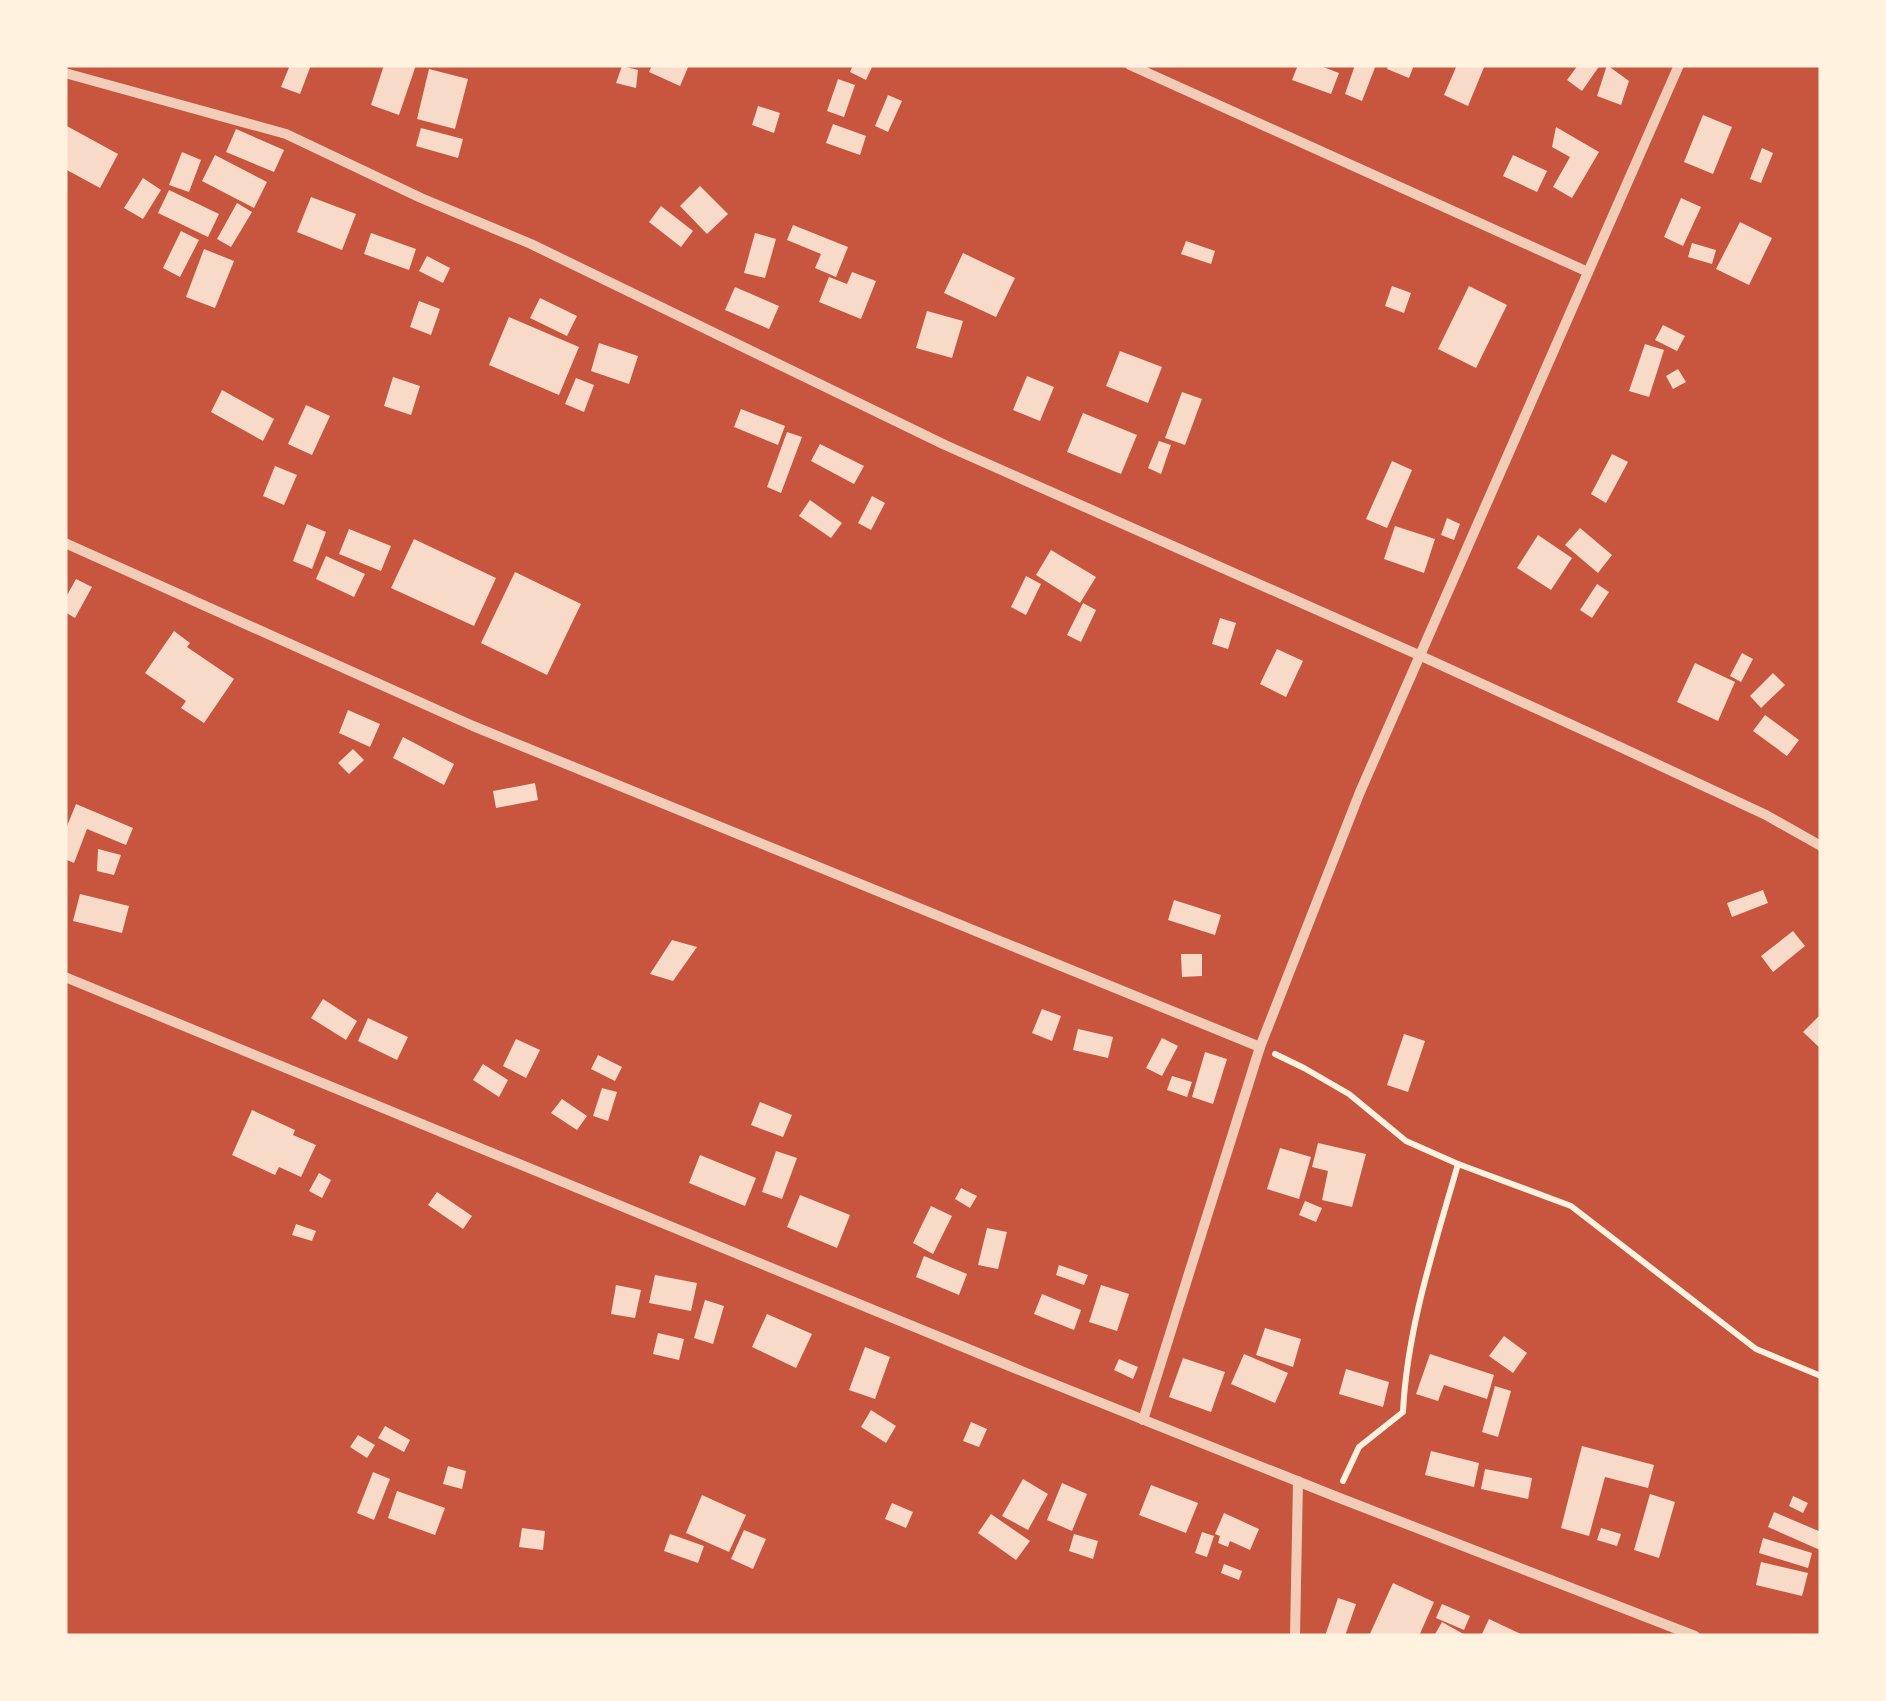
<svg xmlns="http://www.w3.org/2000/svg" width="1886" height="1701" font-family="'Playfair Display',serif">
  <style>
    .building { fill: #f7dbc8 }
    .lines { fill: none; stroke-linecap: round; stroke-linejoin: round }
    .path { stroke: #fff3e0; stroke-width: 6 }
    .minor { stroke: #f1ccb7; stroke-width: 10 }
  </style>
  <rect width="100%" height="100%" fill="#c8553d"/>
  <g class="building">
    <polygon points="290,65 311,65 300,94 281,87"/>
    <polygon points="384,65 416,65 399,115 371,105"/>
    <polygon points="652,65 689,65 680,86 649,72"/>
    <polygon points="853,65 873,65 866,80 850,72"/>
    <polygon points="1298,65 1318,65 1339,73 1331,94 1292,80"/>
    <polygon points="1355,65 1376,65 1362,101 1345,94"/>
    <polygon points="1389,65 1414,65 1409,78 1387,69"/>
    <polygon points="1457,65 1485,65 1468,106 1444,95"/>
    <polygon points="1578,65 1600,65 1582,91 1567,80"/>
    <polygon points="1607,65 1629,81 1621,105 1597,96"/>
    <polygon points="622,66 638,70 636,88 616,83"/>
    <polygon points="429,69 468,79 455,129 417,119"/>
    <polygon points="838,79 855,85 844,117 827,111"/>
    <polygon points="888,95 902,101 888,132 875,126"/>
    <polygon points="758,106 780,113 774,133 752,125"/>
    <polygon points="1703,115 1732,127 1713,174 1684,162"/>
    <polygon points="833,124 866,136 860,155 826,143"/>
    <polygon points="65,125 118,154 100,188 65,169"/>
    <polygon points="1556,127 1599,152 1572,198 1553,187 1570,157 1552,147"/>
    <polygon points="421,128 463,139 458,158 416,146"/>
    <polygon points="236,129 284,150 274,172 226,152"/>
    <polygon points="1762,148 1773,153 1761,183 1750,179"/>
    <polygon points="182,152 201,160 189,192 169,185"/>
    <polygon points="215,155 267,182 254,208 202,181"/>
    <polygon points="1513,155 1547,171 1537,192 1503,176"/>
    <polygon points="143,178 161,190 143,219 124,208"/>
    <polygon points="700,186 728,214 707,234 680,206"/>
    <polygon points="169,190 219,214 208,237 158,213"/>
    <polygon points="311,197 356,214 342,250 297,232"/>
    <polygon points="1681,198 1701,207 1683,246 1664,237"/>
    <polygon points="237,203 252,212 231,247 217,239"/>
    <polygon points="661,206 693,231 681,247 649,222"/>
    <polygon points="1740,222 1772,238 1749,285 1716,269"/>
    <polygon points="793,225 848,247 836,277 815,268 821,254 787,240"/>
    <polygon points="181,231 199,240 180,277 163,268"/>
    <polygon points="371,233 416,249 409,270 364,254"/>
    <polygon points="755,233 776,239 765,278 744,273"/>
    <polygon points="1186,241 1215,251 1211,264 1181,254"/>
    <polygon points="1692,243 1716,250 1712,264 1688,257"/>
    <polygon points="204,249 234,261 215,308 186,297"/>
    <polygon points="963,253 1015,278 996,317 944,293"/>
    <polygon points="427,256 450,268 443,283 419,271"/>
    <polygon points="852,272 876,281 861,319 819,302 829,277 847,284"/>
    <polygon points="1392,286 1411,293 1404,313 1385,306"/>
    <polygon points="1469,286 1507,305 1476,368 1438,349"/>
    <polygon points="735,287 779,306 769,329 725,310"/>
    <polygon points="540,298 577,316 567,336 530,318"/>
    <polygon points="419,301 440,309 431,335 410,327"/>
    <polygon points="927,311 963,321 952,358 916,348"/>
    <polygon points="509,317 579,347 559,395 489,365"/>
    <polygon points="1663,325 1685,336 1677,351 1655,340"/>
    <polygon points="599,343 638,356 629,384 591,371"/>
    <polygon points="1645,344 1664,350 1649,397 1629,391"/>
    <polygon points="1120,351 1162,367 1148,403 1106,386"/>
    <polygon points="1678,369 1686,382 1673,389 1666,376"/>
    <polygon points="1027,376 1054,387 1040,421 1013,410"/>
    <polygon points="393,377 420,386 411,415 384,406"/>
    <polygon points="576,378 594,385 584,412 565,404"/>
    <polygon points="222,390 274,419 263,441 211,412"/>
    <polygon points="1182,392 1202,399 1185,445 1165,438"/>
    <polygon points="306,405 330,416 312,455 288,444"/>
    <polygon points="741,409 785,426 778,445 734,427"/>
    <polygon points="1083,413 1137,435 1121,474 1067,452"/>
    <polygon points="787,432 802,437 781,493 767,487"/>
    <polygon points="1159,441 1171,445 1161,474 1148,468"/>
    <polygon points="820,444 864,466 854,484 811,461"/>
    <polygon points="1612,454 1628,462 1606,503 1591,494"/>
    <polygon points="1392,461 1412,470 1387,528 1366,519"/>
    <polygon points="275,466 297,475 284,505 263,496"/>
    <polygon points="872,496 885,503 871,530 858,523"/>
    <polygon points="810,500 842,523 831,538 799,516"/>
    <polygon points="1447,518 1460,524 1454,540 1441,535"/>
    <polygon points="307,524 326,532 312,569 293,561"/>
    <polygon points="1395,526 1435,539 1424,573 1384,559"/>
    <polygon points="1580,528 1612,555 1598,573 1565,545"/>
    <polygon points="349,529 391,546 381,571 339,554"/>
    <polygon points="1538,535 1572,558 1551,590 1517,568"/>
    <polygon points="414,539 496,578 474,626 391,588"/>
    <polygon points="1051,550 1096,577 1080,603 1036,575"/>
    <polygon points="326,556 365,574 354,597 316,579"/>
    <polygon points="515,572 581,604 547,675 481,643"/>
    <polygon points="1026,576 1041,584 1026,615 1011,607"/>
    <polygon points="76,579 92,587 75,618 65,612 65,599"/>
    <polygon points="1597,584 1609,592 1592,618 1580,610"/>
    <polygon points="1083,603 1096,610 1081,642 1067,635"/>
    <polygon points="1220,618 1236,623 1228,649 1212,644"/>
    <polygon points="174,631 190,643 187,647 234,679 204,723 181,708 186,701 145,673"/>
    <polygon points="1277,649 1303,661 1286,697 1260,684"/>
    <polygon points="1742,653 1753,659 1741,682 1730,676"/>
    <polygon points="1695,663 1735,682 1718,721 1677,702"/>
    <polygon points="1773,673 1785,685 1761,708 1750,696"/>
    <polygon points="348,710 380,724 370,747 339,733"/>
    <polygon points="1765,715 1799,740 1787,756 1753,731"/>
    <polygon points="403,737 454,764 444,785 393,758"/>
    <polygon points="353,749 364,760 349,774 338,763"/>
    <polygon points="535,783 538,800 496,808 493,791"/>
    <polygon points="76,804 133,828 126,845 87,829 74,863 65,859 65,831"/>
    <polygon points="98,849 121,855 114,875 97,871"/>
    <polygon points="1763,890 1768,903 1732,917 1727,903"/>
    <polygon points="80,894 129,906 122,933 73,921"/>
    <polygon points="1174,900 1221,915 1215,935 1168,920"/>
    <polygon points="1793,931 1805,946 1773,972 1761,956"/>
    <polygon points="672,940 697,947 673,981 650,974"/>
    <polygon points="1181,954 1202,954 1202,976 1182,977"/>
    <polygon points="323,999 357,1021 346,1040 311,1018"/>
    <polygon points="1042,1009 1061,1016 1052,1041 1032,1033"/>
    <polygon points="1821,1014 1821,1049 1803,1032"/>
    <polygon points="368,1018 408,1037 397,1060 358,1041"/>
    <polygon points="1078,1029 1113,1037 1108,1058 1073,1050"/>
    <polygon points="1404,1034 1425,1041 1408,1092 1387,1085"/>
    <polygon points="1162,1038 1178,1046 1162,1076 1146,1068"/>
    <polygon points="516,1039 540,1050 526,1078 503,1066"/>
    <polygon points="1205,1052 1227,1059 1213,1104 1192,1097"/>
    <polygon points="598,1055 622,1067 615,1081 591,1069"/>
    <polygon points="483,1064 508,1080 499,1097 473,1080"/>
    <polygon points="1172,1076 1192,1082 1187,1097 1167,1090"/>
    <polygon points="602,1088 617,1092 608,1121 593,1116"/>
    <polygon points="562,1099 587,1116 577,1130 551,1113"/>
    <polygon points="760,1102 792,1115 783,1137 751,1125"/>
    <polygon points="252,1110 295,1130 293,1135 316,1145 301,1177 279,1167 275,1175 232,1155"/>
    <polygon points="1318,1143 1366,1154 1352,1207 1322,1200 1328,1171 1312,1167"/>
    <polygon points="1280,1148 1311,1157 1299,1199 1267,1189"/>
    <polygon points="776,1151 797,1158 782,1199 762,1192"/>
    <polygon points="700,1155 756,1178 745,1206 689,1183"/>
    <polygon points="319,1173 331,1180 322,1198 309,1191"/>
    <polygon points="961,1188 977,1196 970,1208 955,1199"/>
    <polygon points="437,1192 472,1216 463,1229 428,1205"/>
    <polygon points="800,1195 850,1215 837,1248 787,1227"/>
    <polygon points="1305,1201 1322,1208 1316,1222 1299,1215"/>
    <polygon points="931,1206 952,1216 933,1254 913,1243"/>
    <polygon points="296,1224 316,1231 312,1241 292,1235"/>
    <polygon points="987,1228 1007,1232 998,1269 978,1265"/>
    <polygon points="924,1256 967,1274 959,1295 916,1277"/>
    <polygon points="1059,1265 1088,1275 1084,1285 1056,1275"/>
    <polygon points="655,1275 697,1283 691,1311 649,1303"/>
    <polygon points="616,1285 641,1290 635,1318 611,1314"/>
    <polygon points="1101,1285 1129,1294 1117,1331 1089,1322"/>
    <polygon points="1042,1294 1081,1310 1074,1330 1034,1314"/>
    <polygon points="705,1300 724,1306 713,1344 694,1338"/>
    <polygon points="767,1314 812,1334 796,1368 752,1347"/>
    <polygon points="1265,1328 1301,1339 1293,1367 1256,1355"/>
    <polygon points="658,1333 684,1339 679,1360 653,1354"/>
    <polygon points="1504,1336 1527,1353 1513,1373 1489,1356"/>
    <polygon points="865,1347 890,1357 875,1399 849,1390"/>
    <polygon points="1244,1354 1288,1373 1275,1403 1231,1384"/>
    <polygon points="1430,1354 1494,1375 1487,1399 1444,1385 1438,1401 1416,1394"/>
    <polygon points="1183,1358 1225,1372 1211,1412 1169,1397"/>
    <polygon points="1119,1359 1138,1367 1133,1379 1114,1370"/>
    <polygon points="1346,1369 1389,1382 1383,1407 1339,1394"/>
    <polygon points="1495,1386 1511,1391 1498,1437 1482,1432"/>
    <polygon points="871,1410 896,1426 886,1443 861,1427"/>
    <polygon points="971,1422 987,1429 979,1447 963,1441"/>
    <polygon points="385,1426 410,1440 404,1452 378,1438"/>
    <polygon points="358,1435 375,1445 367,1458 350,1447"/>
    <polygon points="1582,1446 1654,1465 1648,1488 1605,1477 1589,1536 1561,1528"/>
    <polygon points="1431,1451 1479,1463 1474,1487 1425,1475"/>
    <polygon points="448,1466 466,1471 462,1489 443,1484"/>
    <polygon points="1485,1469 1532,1478 1528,1499 1481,1489"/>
    <polygon points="373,1472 390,1479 374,1520 357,1513"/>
    <polygon points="1023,1479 1048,1494 1028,1530 1002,1516"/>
    <polygon points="1062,1483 1087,1494 1072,1531 1047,1520"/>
    <polygon points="1151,1485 1198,1503 1186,1533 1139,1515"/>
    <polygon points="397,1491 445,1508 435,1535 388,1518"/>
    <polygon points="1650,1494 1675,1502 1659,1558 1634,1550"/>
    <polygon points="702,1495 746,1515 729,1552 686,1533"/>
    <polygon points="1793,1496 1808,1503 1803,1513 1789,1506"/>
    <polygon points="892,1503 913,1512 906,1528 885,1519"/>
    <polygon points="1774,1512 1821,1532 1820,1550 1768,1527"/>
    <polygon points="1224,1513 1259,1529 1250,1550 1230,1541 1228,1547 1218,1543 1220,1536 1215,1534"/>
    <polygon points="991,1514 1030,1541 1016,1560 978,1533"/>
    <polygon points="522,1528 545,1531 543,1550 519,1547"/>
    <polygon points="1601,1528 1621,1534 1617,1546 1597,1540"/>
    <polygon points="744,1530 766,1539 753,1569 731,1559"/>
    <polygon points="1202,1532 1214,1536 1207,1557 1195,1553"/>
    <polygon points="670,1534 704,1546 698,1563 664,1551"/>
    <polygon points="1074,1534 1098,1541 1093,1559 1069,1551"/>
    <polygon points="1763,1538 1812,1553 1808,1568 1759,1553"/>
    <polygon points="1761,1562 1808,1573 1802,1596 1756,1585"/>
    <polygon points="1224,1564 1242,1571 1239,1580 1221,1573"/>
    <polygon points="1393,1583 1434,1602 1419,1636 1369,1636"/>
    <polygon points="1338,1598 1356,1604 1345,1636 1325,1636"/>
    <polygon points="1442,1604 1470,1616 1464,1630 1436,1618"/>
    <polygon points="1489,1619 1525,1636 1481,1636"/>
    <polygon points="1442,1622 1467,1636 1434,1636"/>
  </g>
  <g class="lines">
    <g class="path">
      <polyline points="1275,1054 1304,1068 1349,1094 1406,1141 1458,1164 1571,1206 1756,1349 1821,1376"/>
      <path d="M1343,1481L1359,1447L1403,1412C1407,1328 1435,1245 1458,1164"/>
    </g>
    <g class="minor">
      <polyline points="1130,65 1588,272"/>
      <polyline points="65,73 286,134 421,198 531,244 945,445 1421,656 1618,746 1766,815 1821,846"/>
      <polyline points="65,543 473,726 1260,1047"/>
      <polyline points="65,977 1024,1372 1337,1497 1695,1636"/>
      <polyline points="1143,1420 1260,1047 1360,792 1679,65"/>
      <polyline points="1295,1636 1298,1481"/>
    </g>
  </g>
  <rect width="1886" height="1701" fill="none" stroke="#fff3e0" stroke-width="135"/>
</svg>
